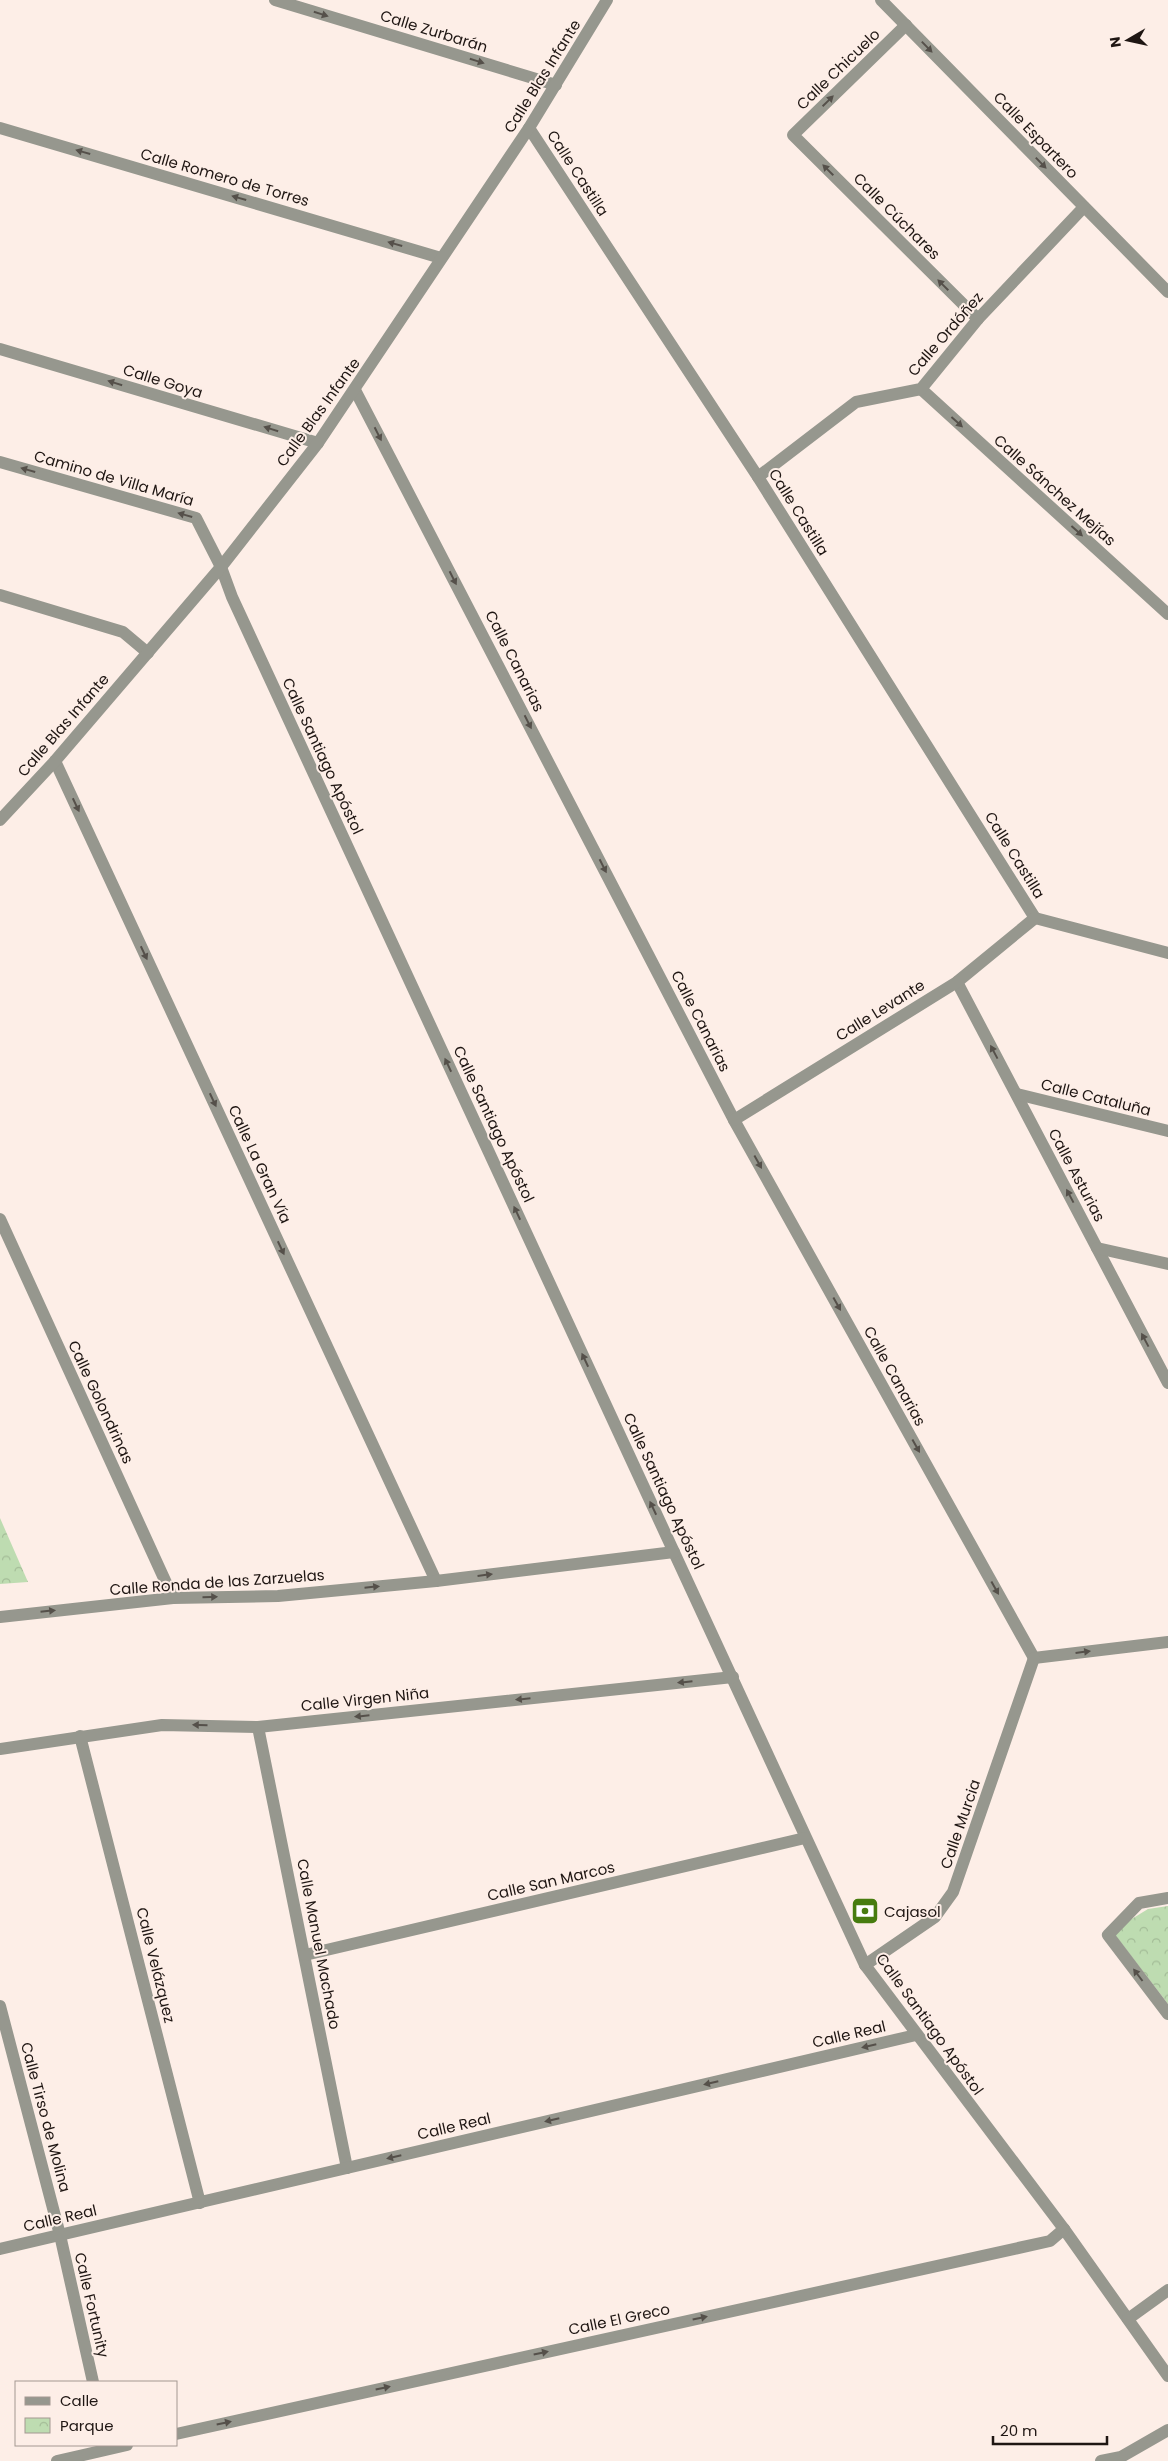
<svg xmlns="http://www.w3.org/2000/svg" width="1168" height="2461" font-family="Poppins,sans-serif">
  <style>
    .park { fill: url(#park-crowns) }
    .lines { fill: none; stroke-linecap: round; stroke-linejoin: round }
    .minor { stroke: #96978e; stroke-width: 12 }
    .oneway { fill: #55504a }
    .labels { text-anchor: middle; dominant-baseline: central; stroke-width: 4; stroke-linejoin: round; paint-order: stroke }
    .street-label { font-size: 15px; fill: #1f1613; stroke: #fdeee7 }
    .poi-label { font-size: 15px; fill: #1f1613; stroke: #fdeee7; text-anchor: start }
  </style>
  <defs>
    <pattern id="park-crowns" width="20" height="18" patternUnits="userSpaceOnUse" patternTransform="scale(1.25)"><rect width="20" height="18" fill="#bedcb1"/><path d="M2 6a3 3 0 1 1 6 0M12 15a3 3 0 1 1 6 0" fill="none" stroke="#a3bc97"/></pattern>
  </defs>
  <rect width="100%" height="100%" fill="#fdeee7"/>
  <g class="park">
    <polygon points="0,1518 28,1582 0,1584"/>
    <polygon points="1168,1906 1168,2004 1112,1931 1148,1909"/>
  </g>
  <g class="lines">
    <g class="minor">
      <polyline points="275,0 556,85"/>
      <polyline points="881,0 1168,292"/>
      <polyline points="906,25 793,135 978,319"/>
      <polyline points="0,128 441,258"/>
      <polyline points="529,128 758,477 1035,918"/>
      <polyline points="0,349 318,443"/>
      <polyline points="921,389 1168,614"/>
      <polyline points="355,390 734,1120 1034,1658"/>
      <polyline points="0,462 196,518 221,567 232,597 865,1965 1064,2229 1168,2376"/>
      <polyline points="758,477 856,402 921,389 978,319 1084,207"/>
      <polyline points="0,595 123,632 148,653"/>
      <polyline points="55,761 436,1581"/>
      <polyline points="0,820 55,761 221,567 318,443 529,128 607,0"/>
      <polyline points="1035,918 1168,953"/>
      <polyline points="957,982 1168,1383"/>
      <polyline points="1017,1094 1168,1131"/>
      <polyline points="734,1120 957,982 1035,918"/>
      <polyline points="0,1219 173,1598"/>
      <polyline points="1097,1248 1168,1264"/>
      <polyline points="0,1617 173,1598 278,1596 436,1581 674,1552"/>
      <polyline points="1034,1658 1168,1642"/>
      <polyline points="258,1727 347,2168"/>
      <polyline points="80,1736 200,2203"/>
      <polyline points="0,1749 162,1725 258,1727 733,1677"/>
      <polyline points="1168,1898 1139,1903 1108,1935 1168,2014"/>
      <polyline points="305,1955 805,1838"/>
      <polyline points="865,1965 935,1917 953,1892 1034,1658"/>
      <polyline points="0,2006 60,2235 93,2382"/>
      <polyline points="0,2249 916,2035"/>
      <polyline points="1128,2319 1168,2290"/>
      <polyline points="176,2434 1050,2241 1064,2229"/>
      <polyline points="57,2461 127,2445"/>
      <polyline points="1101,2461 1121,2457 1168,2430"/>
    </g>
  </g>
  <defs><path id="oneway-solid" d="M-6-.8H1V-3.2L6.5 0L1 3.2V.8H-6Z" transform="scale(1.25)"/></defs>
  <g class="oneway">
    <use href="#oneway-solid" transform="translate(321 14) rotate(17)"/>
    <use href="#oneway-solid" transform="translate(927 47) rotate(46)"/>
    <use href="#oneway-solid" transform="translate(477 61) rotate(17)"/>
    <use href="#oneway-solid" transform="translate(828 101) rotate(-44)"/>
    <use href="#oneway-solid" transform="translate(83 152) rotate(-164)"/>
    <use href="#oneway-solid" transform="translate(1041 163) rotate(46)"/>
    <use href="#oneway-solid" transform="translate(828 170) rotate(-135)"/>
    <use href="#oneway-solid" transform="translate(239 198) rotate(-164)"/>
    <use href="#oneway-solid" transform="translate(395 244) rotate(-164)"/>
    <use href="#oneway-solid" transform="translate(943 285) rotate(-135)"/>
    <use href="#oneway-solid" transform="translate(115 383) rotate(-163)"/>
    <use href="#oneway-solid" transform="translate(957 422) rotate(42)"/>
    <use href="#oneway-solid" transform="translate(271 429) rotate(-163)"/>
    <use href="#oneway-solid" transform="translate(378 434) rotate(63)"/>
    <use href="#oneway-solid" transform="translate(28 470) rotate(-164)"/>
    <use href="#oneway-solid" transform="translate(185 515) rotate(-164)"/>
    <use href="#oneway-solid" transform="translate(1077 531) rotate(42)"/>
    <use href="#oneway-solid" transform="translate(453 578) rotate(63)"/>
    <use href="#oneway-solid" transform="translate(528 722) rotate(63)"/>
    <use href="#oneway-solid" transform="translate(76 805) rotate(65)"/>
    <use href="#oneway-solid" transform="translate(603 866) rotate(63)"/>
    <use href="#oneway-solid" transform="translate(144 953) rotate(65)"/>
    <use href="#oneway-solid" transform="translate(994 1052) rotate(-118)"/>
    <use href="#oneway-solid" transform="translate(448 1065) rotate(-115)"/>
    <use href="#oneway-solid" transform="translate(213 1100) rotate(65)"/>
    <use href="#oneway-solid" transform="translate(758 1162) rotate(61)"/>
    <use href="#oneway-solid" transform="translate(1070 1196) rotate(-118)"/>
    <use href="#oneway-solid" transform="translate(517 1213) rotate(-115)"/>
    <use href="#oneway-solid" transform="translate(281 1248) rotate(65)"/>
    <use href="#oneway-solid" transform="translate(837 1304) rotate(61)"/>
    <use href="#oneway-solid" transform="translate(1145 1340) rotate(-118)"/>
    <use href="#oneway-solid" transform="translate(585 1360) rotate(-115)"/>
    <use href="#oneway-solid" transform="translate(916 1446) rotate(61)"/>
    <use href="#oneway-solid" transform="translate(653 1508) rotate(-115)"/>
    <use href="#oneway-solid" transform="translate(485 1575) rotate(-7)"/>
    <use href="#oneway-solid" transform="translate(372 1587) rotate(-6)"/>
    <use href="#oneway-solid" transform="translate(995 1588) rotate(61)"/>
    <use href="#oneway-solid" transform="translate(210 1597) rotate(-1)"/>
    <use href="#oneway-solid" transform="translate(48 1611) rotate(-6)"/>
    <use href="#oneway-solid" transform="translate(1083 1652) rotate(-7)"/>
    <use href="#oneway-solid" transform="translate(685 1682) rotate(174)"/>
    <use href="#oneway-solid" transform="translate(523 1699) rotate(174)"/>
    <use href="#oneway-solid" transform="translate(362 1716) rotate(174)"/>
    <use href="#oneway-solid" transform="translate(200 1725) rotate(-179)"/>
    <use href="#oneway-solid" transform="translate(1138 1975) rotate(-127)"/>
    <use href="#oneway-solid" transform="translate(869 2046) rotate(167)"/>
    <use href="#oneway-solid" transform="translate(711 2083) rotate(167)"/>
    <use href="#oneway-solid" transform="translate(552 2120) rotate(167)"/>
    <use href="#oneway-solid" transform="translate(394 2157) rotate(167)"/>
    <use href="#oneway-solid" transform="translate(700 2318) rotate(-12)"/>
    <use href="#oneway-solid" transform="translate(541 2353) rotate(-12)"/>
    <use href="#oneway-solid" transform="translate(383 2388) rotate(-12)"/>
    <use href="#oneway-solid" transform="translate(224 2423) rotate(-12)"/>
  </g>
  <defs>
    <g id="bank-square" transform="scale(1.4375)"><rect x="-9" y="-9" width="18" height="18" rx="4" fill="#477c0f" stroke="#fdeee7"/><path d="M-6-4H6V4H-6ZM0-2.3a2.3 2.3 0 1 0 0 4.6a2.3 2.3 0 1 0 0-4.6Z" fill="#fff"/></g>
  </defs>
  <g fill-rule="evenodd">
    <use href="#bank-square" x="865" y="1911"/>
  </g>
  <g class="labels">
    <g class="street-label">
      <text transform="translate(434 31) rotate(17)">Calle Zurbarán</text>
      <text transform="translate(838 69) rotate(-44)">Calle Chicuelo</text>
      <text transform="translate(542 76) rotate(-58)">Calle Blas Infante</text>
      <text transform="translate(1036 135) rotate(46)">Calle Espartero</text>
      <text transform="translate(578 173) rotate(57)">Calle Castilla</text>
      <text transform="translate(225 177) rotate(16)">Calle Romero de Torres</text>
      <text transform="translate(897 216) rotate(45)">Calle Cúchares</text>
      <text transform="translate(945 334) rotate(-49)">Calle Ordóñez</text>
      <text transform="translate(163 381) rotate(17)">Calle Goya</text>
      <text transform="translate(318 412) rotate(-54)">Calle Blas Infante</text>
      <text transform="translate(114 478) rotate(16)">Camino de Villa María</text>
      <text transform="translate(1055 490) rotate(42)">Calle Sánchez Mejías</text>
      <text transform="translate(799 512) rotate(58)">Calle Castilla</text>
      <text transform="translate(515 661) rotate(63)">Calle Canarias</text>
      <text transform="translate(63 725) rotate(-49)">Calle Blas Infante</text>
      <text transform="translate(323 756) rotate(65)">Calle Santiago Apóstol</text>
      <text transform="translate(1015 855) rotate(58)">Calle Castilla</text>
      <text transform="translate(880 1010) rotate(-32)">Calle Levante</text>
      <text transform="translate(701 1021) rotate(63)">Calle Canarias</text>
      <text transform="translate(1096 1097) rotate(14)">Calle Cataluña</text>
      <text transform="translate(494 1124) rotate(65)">Calle Santiago Apóstol</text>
      <text transform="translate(260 1164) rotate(65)">Calle La Gran Vía</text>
      <text transform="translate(1077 1175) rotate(62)">Calle Asturias</text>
      <text transform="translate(895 1376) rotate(61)">Calle Canarias</text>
      <text transform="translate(101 1402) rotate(65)">Calle Golondrinas</text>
      <text transform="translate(664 1491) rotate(65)">Calle Santiago Apóstol</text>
      <text transform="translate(217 1582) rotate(-4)">Calle Ronda de las Zarzuelas</text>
      <text transform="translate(365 1699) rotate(-6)">Calle Virgen Niña</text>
      <text transform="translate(960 1824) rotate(-71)">Calle Murcia</text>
      <text transform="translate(551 1881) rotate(-13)">Calle San Marcos</text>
      <text transform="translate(319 1944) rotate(79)">Calle Manuel Machado</text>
      <text transform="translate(156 1965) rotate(76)">Calle Velázquez</text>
      <text transform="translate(930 2024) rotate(54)">Calle Santiago Apóstol</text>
      <text transform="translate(849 2034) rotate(-13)">Calle Real</text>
      <text transform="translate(46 2117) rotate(75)">Calle Tirso de Molina</text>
      <text transform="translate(454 2126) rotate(-13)">Calle Real</text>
      <text transform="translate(60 2218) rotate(-13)">Calle Real</text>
      <text transform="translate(92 2305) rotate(77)">Calle Fortunity</text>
      <text transform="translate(619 2319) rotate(-12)">Calle El Greco</text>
    </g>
    <g class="poi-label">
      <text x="884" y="1911">Cajasol</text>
    </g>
  </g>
  <rect x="15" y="2381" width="162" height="65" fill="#fdeee7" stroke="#a49892"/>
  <rect x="25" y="2397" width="25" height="8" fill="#96978e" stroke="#a49892"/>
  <text x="60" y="2406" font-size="15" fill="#1f1613">Calle</text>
  <rect x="25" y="2418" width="25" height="15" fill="url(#park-crowns)" stroke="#a49892"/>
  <text x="60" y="2431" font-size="15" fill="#1f1613">Parque</text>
  <g transform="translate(1128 40) rotate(261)" stroke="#fdeee7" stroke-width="4" paint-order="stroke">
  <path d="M0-4L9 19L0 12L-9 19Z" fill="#1f1613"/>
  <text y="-8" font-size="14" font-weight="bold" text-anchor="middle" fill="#1f1613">N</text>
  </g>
  <path d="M993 2436v8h114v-8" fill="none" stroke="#1f1613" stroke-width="2.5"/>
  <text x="1000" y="2436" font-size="15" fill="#1f1613" stroke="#fdeee7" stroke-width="4" paint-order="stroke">20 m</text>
</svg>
